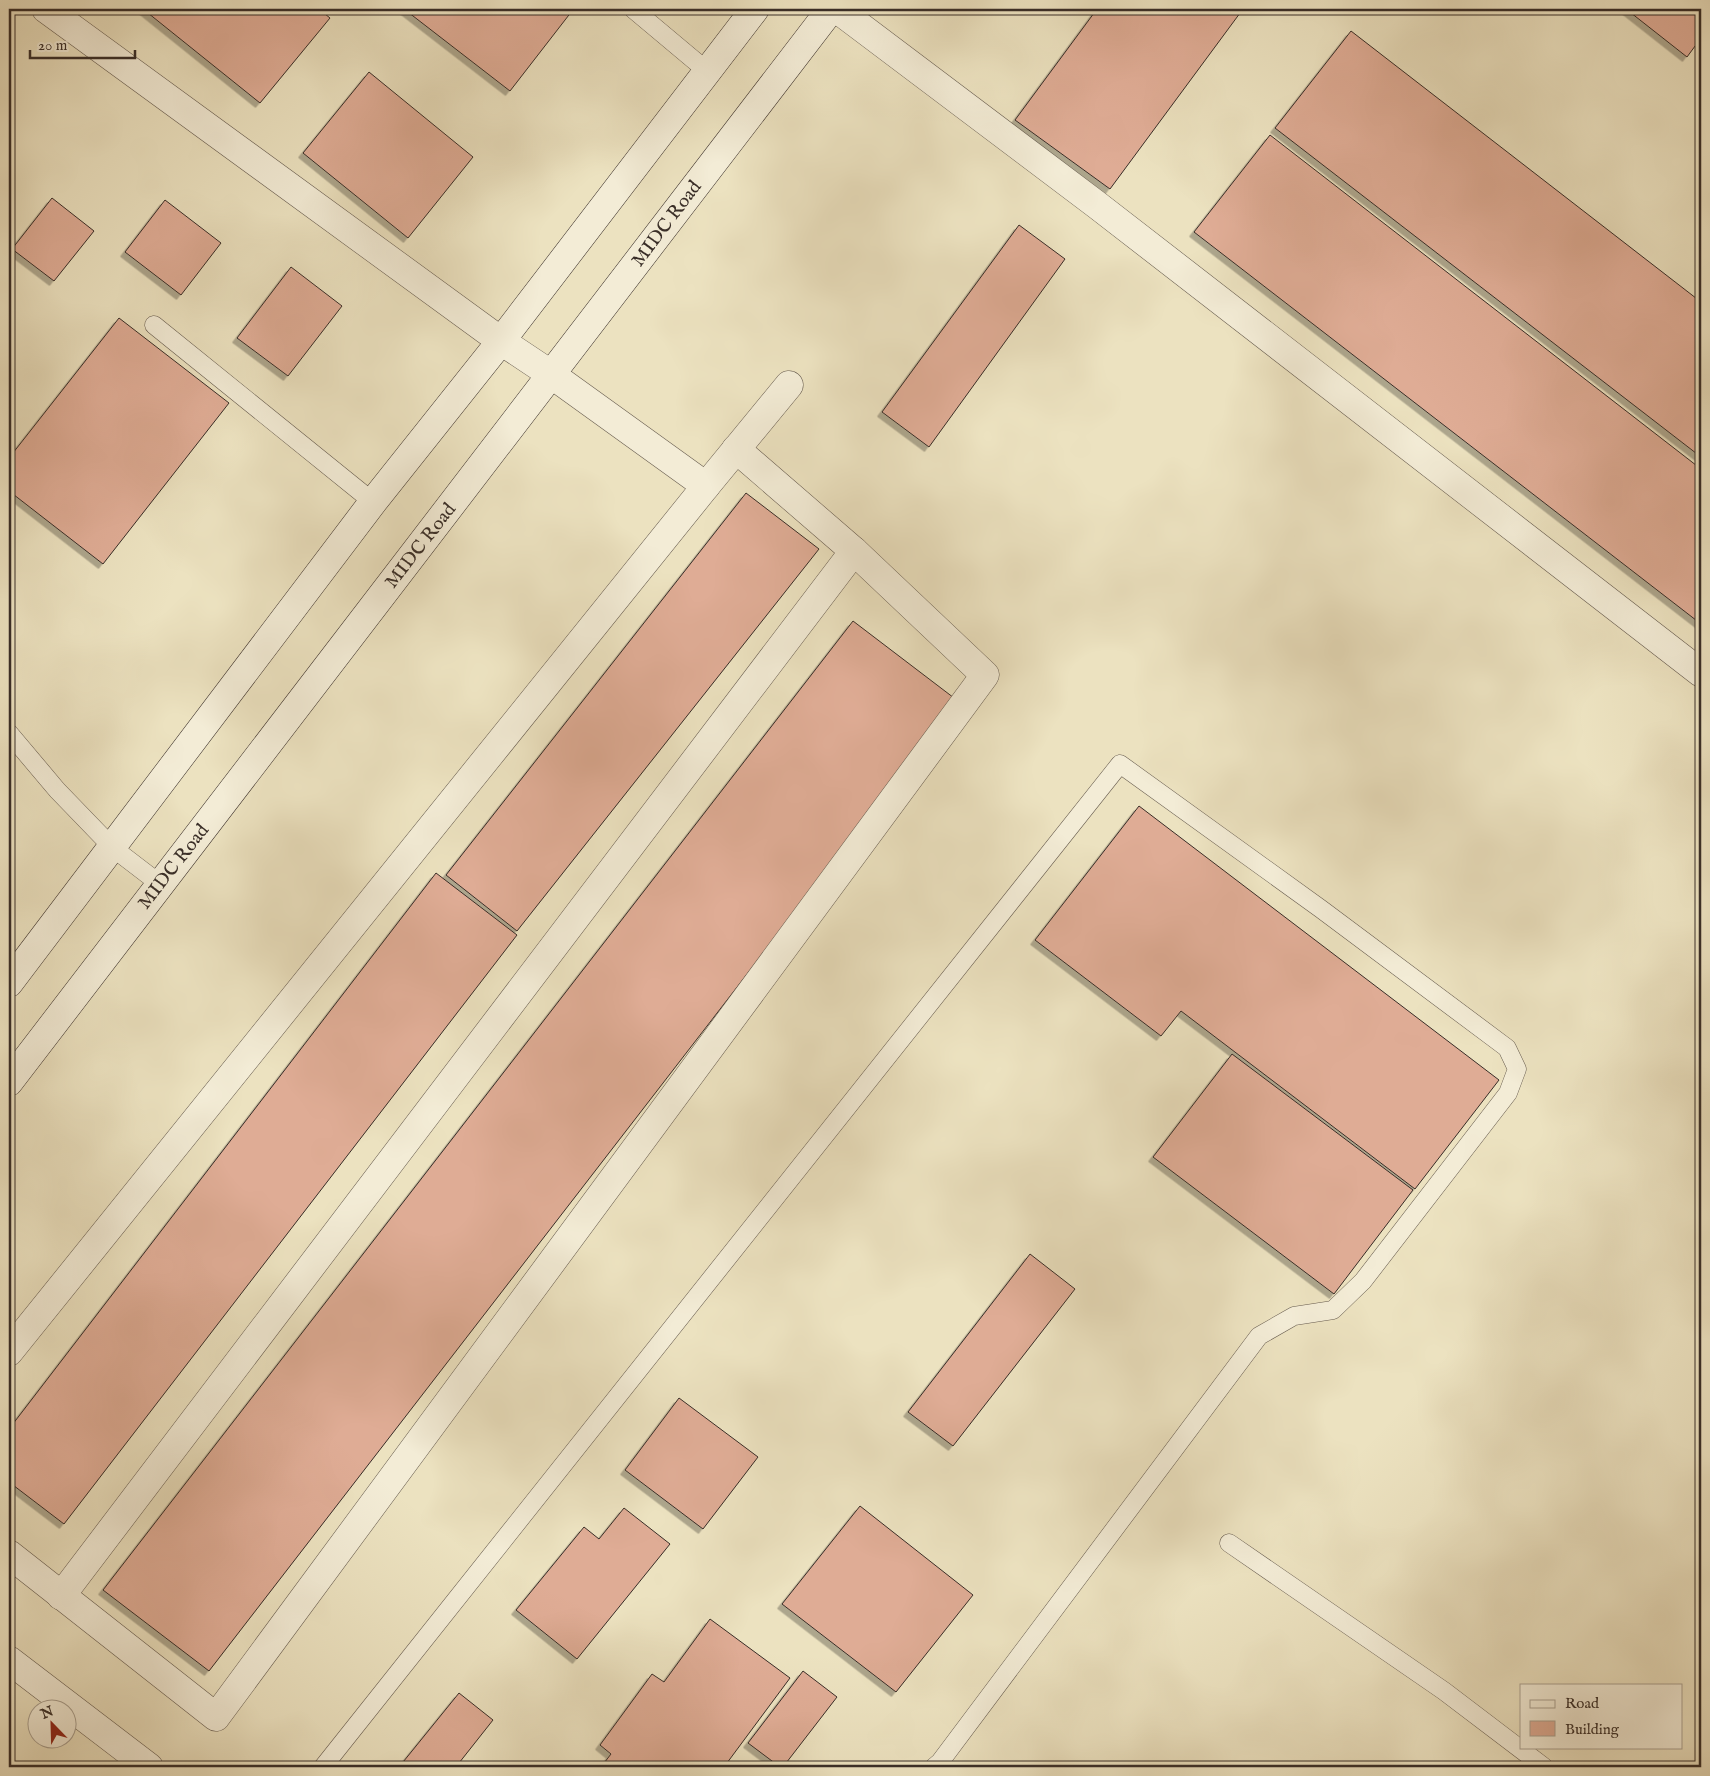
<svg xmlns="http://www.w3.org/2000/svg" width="1710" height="1776" font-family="'IM FELL English',serif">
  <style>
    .building { fill: #dfac95; stroke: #392e28; filter: url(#shadow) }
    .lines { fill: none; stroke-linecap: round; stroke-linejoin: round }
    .lane-casing { stroke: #665b4e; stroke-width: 19 }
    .street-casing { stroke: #665b4e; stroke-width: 29 }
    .secondary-casing { stroke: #392e28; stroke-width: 29 }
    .lane { stroke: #f3ecd6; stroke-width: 18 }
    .street { stroke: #f3ecd6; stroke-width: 28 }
    .secondary { stroke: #f3ecd6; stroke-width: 28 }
    .labels { text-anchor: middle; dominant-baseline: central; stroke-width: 4; stroke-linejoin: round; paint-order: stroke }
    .street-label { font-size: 19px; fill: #392e28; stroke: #f3ecd6 }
  </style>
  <defs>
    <filter id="shadow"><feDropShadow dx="-4.5" dy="4.5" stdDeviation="0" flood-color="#0004"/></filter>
  </defs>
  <rect width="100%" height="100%" fill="#ece2c0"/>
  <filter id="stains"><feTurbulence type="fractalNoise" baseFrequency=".004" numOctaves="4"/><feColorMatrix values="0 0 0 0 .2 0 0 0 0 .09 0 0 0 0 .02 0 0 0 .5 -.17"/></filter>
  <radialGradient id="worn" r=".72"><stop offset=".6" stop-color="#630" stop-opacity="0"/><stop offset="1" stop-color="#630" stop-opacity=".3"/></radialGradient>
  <g class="building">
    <polygon points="143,9 319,9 330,18 260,103"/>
    <polygon points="404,9 568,9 572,11 510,91"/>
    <polygon points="1097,9 1243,9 1110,189 1015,120"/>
    <polygon points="1626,9 1701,9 1701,38 1687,57"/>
    <polygon points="1351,31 1701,302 1701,457 1275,128"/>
    <polygon points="369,72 473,157 408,238 303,153"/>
    <polygon points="1270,135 1701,469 1701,624 1194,232"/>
    <polygon points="52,198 94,231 54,281 12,249"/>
    <polygon points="165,200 221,243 181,295 125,252"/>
    <polygon points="1019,225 1065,259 929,447 882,412"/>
    <polygon points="291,267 342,306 288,376 237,338"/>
    <polygon points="119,318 229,403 103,564 9,491 9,458"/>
    <polygon points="746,493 819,549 517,931 446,875"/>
    <polygon points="853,621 958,701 209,1671 103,1590"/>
    <polygon points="1139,806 1499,1080 1415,1189 1181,1011 1161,1036 1035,940"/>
    <polygon points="436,873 517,935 64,1524 9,1482 9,1429"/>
    <polygon points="1232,1054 1413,1190 1334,1294 1153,1157"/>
    <polygon points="1030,1254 1075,1289 953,1446 908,1412"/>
    <polygon points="679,1398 758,1457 703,1529 625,1470"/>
    <polygon points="860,1506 973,1595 896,1692 782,1604"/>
    <polygon points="624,1508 670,1544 577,1659 516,1610 584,1527 599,1539"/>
    <polygon points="710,1619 790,1678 724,1767 601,1767 611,1754 600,1745 652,1674 664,1682"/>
    <polygon points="803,1671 837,1697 783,1767 780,1767 748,1743"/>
    <polygon points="459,1693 493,1720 459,1763 465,1767 399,1767"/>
  </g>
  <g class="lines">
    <g class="lane-casing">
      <g id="lane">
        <polyline points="633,9 707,71"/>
        <polyline points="154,325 373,502"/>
        <polyline points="9,733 57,790 113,848 160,884"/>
        <polyline points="1229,1543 1444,1691 1544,1767"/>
        <polyline points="323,1767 1120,764 1321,909 1507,1048 1517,1069 1508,1093 1363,1281 1333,1310 1294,1316 1259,1336 940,1762 934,1767"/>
      </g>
    </g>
    <g class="street-casing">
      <g id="street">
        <polyline points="46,9 501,341 552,375 706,486"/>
        <polyline points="837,9 1097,205 1701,673"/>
        <polyline points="9,1352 706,486 789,385"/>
        <polyline points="9,1554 216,1717 985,675 854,551 736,449"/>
        <polyline points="61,1596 854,551"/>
        <polyline points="9,1660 149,1767"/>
      </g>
    </g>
    <g class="secondary-casing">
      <g id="secondary">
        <polyline points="9,983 373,502 501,341 755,9"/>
        <polyline points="9,1082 831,9"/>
      </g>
    </g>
    <use href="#lane" class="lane"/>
    <use href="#street" class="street"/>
    <use href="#secondary" class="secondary"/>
  </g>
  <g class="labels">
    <g class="street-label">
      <text transform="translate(667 224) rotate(-53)">MIDC Road</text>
      <text transform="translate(421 546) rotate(-52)">MIDC Road</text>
      <text transform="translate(174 867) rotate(-52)">MIDC Road</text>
    </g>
  </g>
  <rect width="1710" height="1776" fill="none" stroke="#ece2c0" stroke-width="30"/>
  <rect x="10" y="10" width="1690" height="1756" fill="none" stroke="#392e28" stroke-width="2.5"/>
  <rect x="15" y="15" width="1680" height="1746" fill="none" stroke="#392e28"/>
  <rect x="1520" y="1684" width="162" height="65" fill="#f3ecd6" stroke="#a9a090"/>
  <rect x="1530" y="1700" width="25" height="8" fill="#f3ecd6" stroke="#a9a090"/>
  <text x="1565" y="1708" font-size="15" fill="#392e28">Road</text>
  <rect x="1530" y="1721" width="25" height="15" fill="#dfac95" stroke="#a9a090"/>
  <text x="1565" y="1734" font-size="15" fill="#392e28">Building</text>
  <g transform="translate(52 1724) rotate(337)"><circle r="24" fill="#f3ecd6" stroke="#a9a090"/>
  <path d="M0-4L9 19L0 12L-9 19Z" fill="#8f2418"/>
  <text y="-8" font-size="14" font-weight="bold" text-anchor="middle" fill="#392e28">N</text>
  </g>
  <path d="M30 50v8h105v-8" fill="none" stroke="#392e28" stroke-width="2.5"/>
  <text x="38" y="50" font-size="15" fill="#392e28" stroke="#f3ecd6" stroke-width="4" paint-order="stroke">20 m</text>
  <rect width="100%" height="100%" filter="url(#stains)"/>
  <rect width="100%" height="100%" fill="url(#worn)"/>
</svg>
